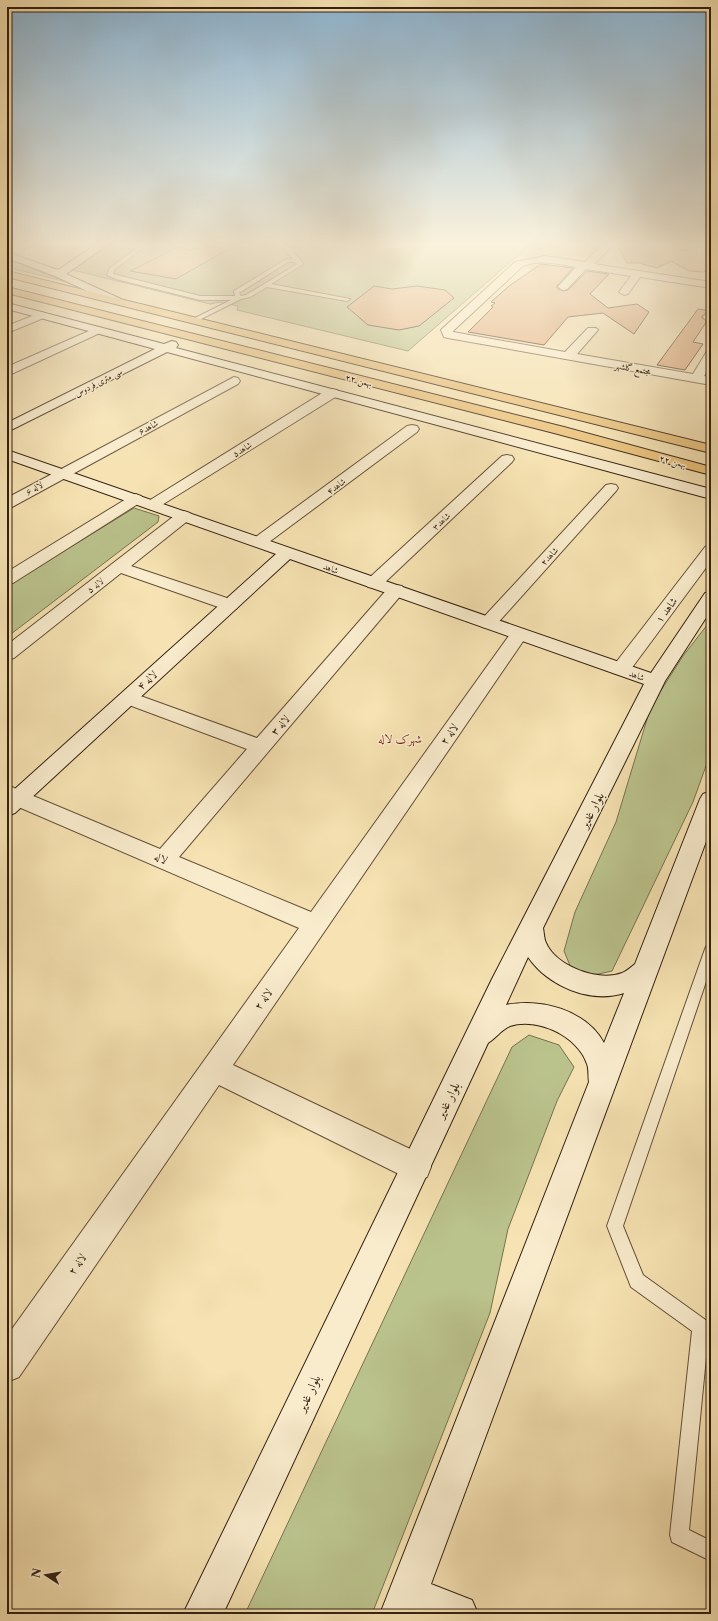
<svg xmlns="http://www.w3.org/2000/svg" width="718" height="1621" font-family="'Libre Caslon Text',Amiri,serif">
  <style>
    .green { fill: #bbc38d; stroke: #77724f }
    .building { fill: #e1aa7b; stroke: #332011 }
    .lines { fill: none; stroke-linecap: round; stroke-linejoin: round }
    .lane-casing { stroke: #645039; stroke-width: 2 }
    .street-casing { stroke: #645039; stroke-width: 2 }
    .secondary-casing { stroke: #332011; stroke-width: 2 }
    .highway-casing { stroke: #332011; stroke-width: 2 }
    .lane { fill: #f9eccd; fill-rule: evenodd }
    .street { fill: #f9eccd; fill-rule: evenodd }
    .secondary { fill: #f9eccd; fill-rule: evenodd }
    .highway { fill: #ebc179; fill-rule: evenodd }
    .labels { text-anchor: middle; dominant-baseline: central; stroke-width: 3; stroke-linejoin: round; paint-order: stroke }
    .far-street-label { font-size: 9px; fill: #332011; stroke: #f9eccd }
    .street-label { font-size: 11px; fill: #332011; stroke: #f9eccd }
    .neighbourhood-label { font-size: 12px; fill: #7a1f14; stroke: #f9eccd }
    .near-street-label { font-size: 13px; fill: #332011; stroke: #f9eccd }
  </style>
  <rect width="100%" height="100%" fill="#f6e2b2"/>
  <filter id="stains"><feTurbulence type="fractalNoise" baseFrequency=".005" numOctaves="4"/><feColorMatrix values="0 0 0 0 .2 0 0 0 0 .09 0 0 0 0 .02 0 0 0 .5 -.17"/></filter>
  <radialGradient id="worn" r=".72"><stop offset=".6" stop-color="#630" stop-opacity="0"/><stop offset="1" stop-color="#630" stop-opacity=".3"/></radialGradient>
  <g class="green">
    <polygon points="112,243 532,243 408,351 237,310 238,306 220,302 210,304 73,270"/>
    <polygon points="7,259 67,282 7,267"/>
    <polygon points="134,508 159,516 158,522 7,637 7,586"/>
    <polygon points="711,620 711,752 693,802 612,971 590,976 571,968 564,951 575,912 616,822 651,706 683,656"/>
    <polygon points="529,1035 559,1045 574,1067 557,1101 508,1229 490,1313 372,1614 245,1614 512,1047"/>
  </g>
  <g class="building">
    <polygon points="617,243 677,243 680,250 711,246 711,271 703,272 689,271 671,261 657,268 639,263 627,263"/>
    <polygon points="234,246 176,279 130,271 178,247 191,250 196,248"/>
    <polygon points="541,264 573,268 557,286 557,288 563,291 568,290 587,271 609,274 590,294 608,308 637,304 649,312 634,334 603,313 568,317 544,345 468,332 493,307 491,306 495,303 491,302 509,286"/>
    <polygon points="374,286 392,289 417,286 445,290 454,298 419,326 399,330 368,325 347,307"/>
    <polygon points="698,309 711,311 711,312 705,314 702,316 702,318 707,321 693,342 703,344 685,370 657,365"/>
  </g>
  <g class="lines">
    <g class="lane-casing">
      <g id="lane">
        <path d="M144,243H149L114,270L113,274L200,296H235L234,291L285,260L293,259L279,243H284L300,259L303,264L271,284L350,299L347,301L267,287L250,297L241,299L197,321H193V319L231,300H200L116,279L107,275L110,268ZM288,262H295L297,264L246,295L241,296L239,293Z"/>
        <polygon points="495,243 503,243 518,248 516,249"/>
        <polygon points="711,944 711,967 623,1226 643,1275 707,1321 709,1327 689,1530 711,1541 711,1561 672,1542 670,1535 692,1331 631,1287 607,1226 705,949 707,945"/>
      </g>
    </g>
    <g class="street-casing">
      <g id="street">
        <polygon points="15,243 40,243 38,245 25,248"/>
        <path d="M604,243H615L594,264L711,282V288L640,277L628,294L624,295L619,292L631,276L586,269L567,289L563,290L558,287L576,267C559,264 540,259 523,266L453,331V332L565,352L588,328H596L598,330L577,354L693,374L707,351L711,350V364L704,376L711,377V385L448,338L444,337L441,330L443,328L515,262L545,256L585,262Z"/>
        <polygon points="42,312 48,315 46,317 7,333 7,326"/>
        <polygon points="709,314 711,314 711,321 705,319 703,317 705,315"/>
        <polygon points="98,327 102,328 104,330 102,332 7,376 7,367"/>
        <polygon points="234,377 238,378 240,381 238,384 12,507 7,509 7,498"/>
        <polygon points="332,389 337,390 338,393 337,396 157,508 152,510 147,508 144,505 147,502 327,390"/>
        <polygon points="412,425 417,426 419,429 417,432 265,545 259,547 253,545 251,542 253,539 407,426"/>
        <polygon points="507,455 512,456 514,459 512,462 380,587 374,588 368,587 365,583 368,579 502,456"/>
        <polygon points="611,484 616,485 618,488 616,491 494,627 488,628 482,627 479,623 482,619 606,485"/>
        <polygon points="136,494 141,496 144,499 141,502 13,583 7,584 7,572 131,496"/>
        <polygon points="184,511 190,513 192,516 190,519 131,566 236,601 239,605 236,609 230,610 224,609 121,573 14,658 7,660 7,645 178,513"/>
        <polygon points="711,545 711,561 628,673 621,675 614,673 612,669 614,665 705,547"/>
        <polygon points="396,585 402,586 405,590 402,594 179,857 311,912 513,630 519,629 525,630 528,634 233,1065 427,1157 431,1167 427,1177 416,1181 405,1177 219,1085 19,1377 7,1382 7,1336 299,928 7,802 7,785 160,849 247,749 121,702 118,698 121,694 128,692 135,694 257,738 390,586"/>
      </g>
    </g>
    <g class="secondary-casing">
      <g id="secondary">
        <polygon points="98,243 110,243 66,274 121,299 122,301 121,303 113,303 55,276 7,258 7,252 58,270"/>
        <polygon points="7,303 164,344 172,341 176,342 178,345 176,348 711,489 711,499 167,352 7,432 7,423 155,349 7,309"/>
        <path d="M7,450L651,673L705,593L711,592V610L665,681L543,928C544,933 544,939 546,943C557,967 599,982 622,973C627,971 631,967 635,964L700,799L703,794L711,791V828L431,1584L472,1600L478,1614H380L589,1082C588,1076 589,1069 587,1064C578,1036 537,1017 510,1026C501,1030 496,1038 488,1043L223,1614H183L492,979L644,684L290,559L15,813L7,816V796L276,554L7,459ZM528,957C548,986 590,1004 624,993L604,1043C586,1010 541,998 506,1005Z"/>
      </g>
    </g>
    <g class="highway-casing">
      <g id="highway">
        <polygon points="7,271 711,445 711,453 7,277"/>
        <polygon points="7,287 564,427 711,467 711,475 554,433 7,293"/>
      </g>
    </g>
    <use href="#lane" class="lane"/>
    <use href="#street" class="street"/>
    <use href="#secondary" class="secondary"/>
    <use href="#highway" class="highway"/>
  </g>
  <linearGradient id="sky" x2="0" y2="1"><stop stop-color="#8cb6d5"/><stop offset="0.52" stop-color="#fbf2dc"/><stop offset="1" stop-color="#fbf2dc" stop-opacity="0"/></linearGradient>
  <rect width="718" height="470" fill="url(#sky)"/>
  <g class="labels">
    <g class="far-street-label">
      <text transform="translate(633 368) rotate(10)">مجتمع گلشهر</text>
      <text transform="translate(359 380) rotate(14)">۲۲ بهمن</text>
      <text transform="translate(98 382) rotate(-27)">سی متری فردوس</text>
      <text transform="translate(148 427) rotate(-28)">شاهد۶</text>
      <text transform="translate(242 449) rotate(-32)">شاهد۵</text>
      <text transform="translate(673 461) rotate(15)">۲۲ بهمن</text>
      <text transform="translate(336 486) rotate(-37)">شاهد۴</text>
      <text transform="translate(34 488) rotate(-29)">لاله ۶</text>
      <text transform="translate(441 521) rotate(-43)">شاهد۳</text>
      <text transform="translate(549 556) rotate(-47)">شاهد۲</text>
      <text transform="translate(331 568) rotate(19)">شاهد</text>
      <text transform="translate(95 585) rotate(-38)">لاله ۵</text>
      <text transform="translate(637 675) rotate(19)">شاهد</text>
    </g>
    <g class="street-label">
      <text transform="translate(666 610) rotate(-53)">شاهد ۱</text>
      <text transform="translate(147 680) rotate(-42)">لاله ۴</text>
      <text transform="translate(280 725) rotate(-49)">لاله ۳</text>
      <text transform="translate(449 734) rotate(-55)">لاله ۲</text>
      <text transform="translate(161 858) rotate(23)">لاله</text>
      <text transform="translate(263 999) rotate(-55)">لاله ۲</text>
      <text transform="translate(77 1264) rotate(-55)">لاله ۲</text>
    </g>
    <g class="neighbourhood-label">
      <text x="400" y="738">شهرک لاله</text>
    </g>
    <g class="near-street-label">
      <text transform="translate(591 810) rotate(-63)">بلوار غدیر</text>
      <text transform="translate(447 1100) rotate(-64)">بلوار غدیر</text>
      <text transform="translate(308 1393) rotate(-65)">بلوار غدیر</text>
    </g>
  </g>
  <rect width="718" height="1621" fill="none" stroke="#f6e2b2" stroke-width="24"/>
  <rect x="8" y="8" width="702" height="1605" fill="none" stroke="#332011" stroke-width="2"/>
  <rect x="12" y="12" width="694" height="1597" fill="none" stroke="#332011"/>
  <g transform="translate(46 1575) rotate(282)" stroke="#f9eccd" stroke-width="3" paint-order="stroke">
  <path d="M0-3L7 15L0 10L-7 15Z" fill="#332011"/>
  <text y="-6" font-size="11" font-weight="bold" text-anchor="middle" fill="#332011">N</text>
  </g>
  <rect width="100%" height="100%" filter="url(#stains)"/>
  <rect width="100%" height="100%" fill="url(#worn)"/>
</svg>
